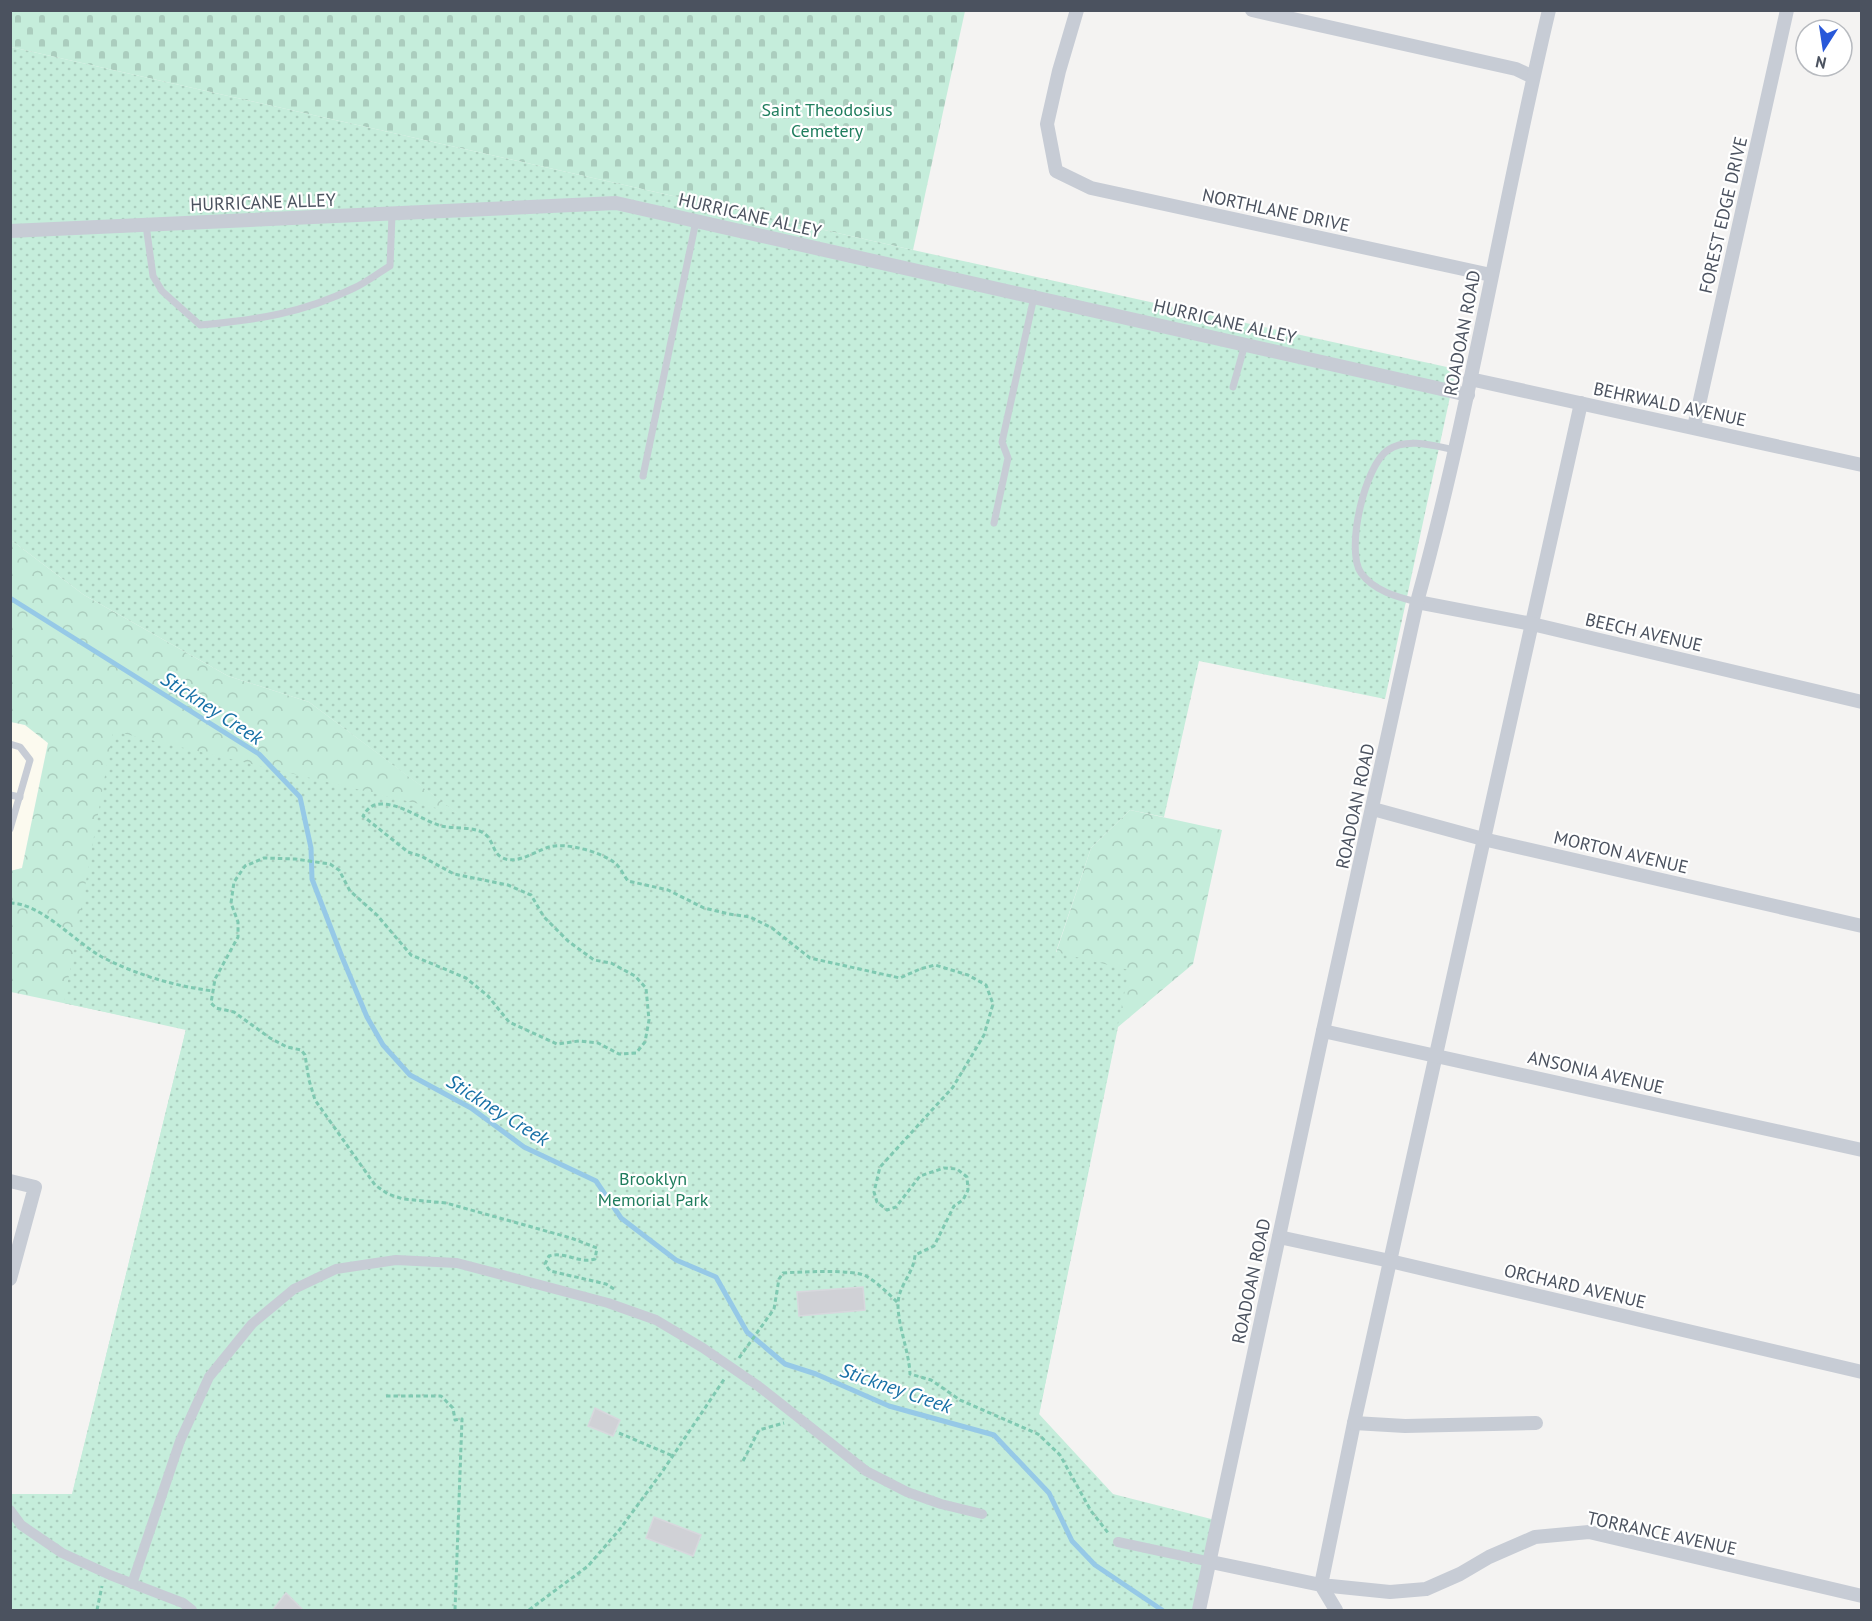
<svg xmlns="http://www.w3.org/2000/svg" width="1872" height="1621" font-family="'PT Sans',sans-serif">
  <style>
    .commercial { fill: #fcfaef }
    .forest { fill: url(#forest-crowns) }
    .cemetery { fill: url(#cemetery-stones) }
    .park { fill: url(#park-dots) }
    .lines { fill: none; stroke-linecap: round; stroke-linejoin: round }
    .stream { stroke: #96c9e7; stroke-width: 5 }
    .building { fill: #d0d1d6; stroke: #d7d8dd; stroke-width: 1.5 }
    .path { stroke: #7fc9b1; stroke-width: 3; stroke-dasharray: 4.5 3; stroke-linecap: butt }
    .service { stroke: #c7ccd5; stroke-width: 7 }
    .pedestrian { stroke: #c7ccd5; stroke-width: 10 }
    .minor { stroke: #c7ccd5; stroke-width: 14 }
    .labels { text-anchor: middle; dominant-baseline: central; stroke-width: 4.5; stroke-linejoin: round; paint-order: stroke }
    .park-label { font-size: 18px; fill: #1f7d5d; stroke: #fff }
    .street-label { font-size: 18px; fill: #4b525f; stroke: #fff }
    .water-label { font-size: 20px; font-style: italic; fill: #1770a6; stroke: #fff }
  </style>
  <defs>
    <pattern id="forest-crowns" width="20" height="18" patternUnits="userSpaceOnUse" patternTransform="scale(1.5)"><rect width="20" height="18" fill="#c5eddb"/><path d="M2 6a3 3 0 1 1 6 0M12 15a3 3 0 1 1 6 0" fill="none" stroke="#abcdbe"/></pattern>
    <pattern id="cemetery-stones" width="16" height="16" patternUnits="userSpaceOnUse" patternTransform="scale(1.5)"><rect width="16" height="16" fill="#c5eddb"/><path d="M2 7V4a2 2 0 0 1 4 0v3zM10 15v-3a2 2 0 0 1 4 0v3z" fill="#abcdbe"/></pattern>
    <pattern id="park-dots" width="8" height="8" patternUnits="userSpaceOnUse" patternTransform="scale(1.5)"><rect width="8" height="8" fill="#c5eddb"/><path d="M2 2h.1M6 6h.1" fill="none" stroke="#abcdbe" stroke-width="1.8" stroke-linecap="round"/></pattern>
  </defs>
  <rect width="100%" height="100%" fill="#f4f3f2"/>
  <polygon class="commercial" points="10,722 25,725 48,743 22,868 11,871"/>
  <g class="forest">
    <polygon points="11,540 84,595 228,676 309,702 459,814 114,732 249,905 72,1495 186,1029 11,992 10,871 22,868 48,743 25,725 11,722"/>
    <polygon points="1130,810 1222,830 1193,964 1118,1027 1039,1415 1056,953 1091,848"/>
  </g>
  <polygon class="cemetery" points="11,10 965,11 913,250 11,47"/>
  <polygon class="park" points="11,47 913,250 1456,369 1385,699 1199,661 1164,817 1130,810 1091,848 1056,952 1129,970 1039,1414 1113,1494 1219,1521 1199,1610 11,1610 11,1494 72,1494 186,1030 64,1003 113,731 457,813 309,702 228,676 84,595 11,540"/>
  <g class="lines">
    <polyline class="stream" points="10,598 259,754 300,797 311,848 312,879 342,957 367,1017 383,1045 410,1075 471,1108 524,1147 596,1181 621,1218 676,1260 716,1277 747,1332 785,1364 816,1374 889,1406 994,1435 1049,1493 1072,1541 1095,1565 1162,1610"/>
  </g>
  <g class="building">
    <polygon points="863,1287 865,1310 799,1316 797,1292"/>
    <polygon points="595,1408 620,1420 613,1436 588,1426"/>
    <polygon points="654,1517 701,1535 693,1556 646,1538"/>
    <polygon points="286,1593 304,1611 272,1611"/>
  </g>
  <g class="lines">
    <g class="path">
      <path d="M10,903C41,903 75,942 102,957C137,975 174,986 213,991"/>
      <path d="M614,1289L606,1284L550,1271L545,1264L549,1256C565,1251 579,1264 595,1259L597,1248L571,1238L446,1203L403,1199L388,1194L375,1185L315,1100L309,1080L305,1055L301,1050L287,1047L270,1038L234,1012L216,1008L211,1003L215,979L238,937V922L231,903L234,882L245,866L264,858L295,859L330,864L339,870L350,891L377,915L411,955L466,978L488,996L509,1022L557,1044L579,1041L598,1043L619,1054L636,1053L645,1042L649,1020L646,988L635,976L611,963L594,960L568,941L544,917L531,895L508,885L454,874L421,856L408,852L363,816C367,809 372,804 381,804C402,804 422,820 441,826C454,829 477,826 486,835C493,841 493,852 501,857C516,866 535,851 549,847C566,842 601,852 615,863C620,867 624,876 628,881L668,890L704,908L729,914L750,917L772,928L810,958L900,978L920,969L935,965L968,975L986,985L993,1004L984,1035L953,1087L880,1167L874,1192L877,1202L887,1210L896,1207L920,1176L944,1168L957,1169L967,1177L968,1190L963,1200L954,1206L934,1246L915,1255C914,1273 898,1286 898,1304C898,1327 909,1351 910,1374L931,1380L960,1400L1038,1434L1060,1455L1091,1511L1109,1534"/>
      <path d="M739,1358L774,1309L779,1279L783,1273C800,1272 853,1269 866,1276C878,1283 888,1293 898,1303"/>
      <polyline points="386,1396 441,1396 453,1408 455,1420 462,1419 455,1610"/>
      <polyline points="619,1433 673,1456"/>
      <polyline points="743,1461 759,1430 784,1423"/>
      <polyline points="97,1610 102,1586"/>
      <polyline points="529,1610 588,1566 620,1529 662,1472 725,1378"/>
    </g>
    <g class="service">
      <path d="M146,225L153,276L162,291L200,325C257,320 303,313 354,288C367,282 378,273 390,266L392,215"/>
      <polyline points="1233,387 1245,344"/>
      <polyline points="643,476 696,221"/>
      <polyline points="994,523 1008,458 1002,442 1034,297"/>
      <path d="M1417,602C1397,597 1374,591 1361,573C1345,550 1365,465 1388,450C1407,437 1435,446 1455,450"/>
      <polyline points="10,744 20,747 30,760 10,829"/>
      <polyline points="10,795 20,797"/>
    </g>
    <g class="pedestrian">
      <polyline points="10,1510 21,1525 62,1553 110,1575 183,1603 192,1610"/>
      <polyline points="1118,1542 1211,1562"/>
      <polyline points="132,1584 180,1441 209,1377 252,1324 294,1289 336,1269 396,1260 457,1263 608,1303 656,1320 703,1348 757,1385 866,1471 907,1492 941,1504 982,1514"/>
    </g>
    <g class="minor">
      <polyline points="1077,10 1059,71 1047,124 1056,171 1091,188 1491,275"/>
      <polyline points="1252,10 1516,69 1533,77"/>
      <polyline points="10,231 616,203 1468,395"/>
      <polyline points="1470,379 1862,465"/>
      <polyline points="1581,403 1354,1423 1321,1585 1390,1592 1426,1589 1460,1574 1489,1557 1535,1537 1589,1532 1862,1596"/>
      <polyline points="1694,427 1787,10"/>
      <polyline points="1417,602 1532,624 1862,702"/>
      <polyline points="1373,809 1483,839 1862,926"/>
      <polyline points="1323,1031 1862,1150"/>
      <polyline points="10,1181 35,1187 10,1279"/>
      <polyline points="1279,1237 1390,1261 1862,1372"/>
      <polyline points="1354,1423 1405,1426 1536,1423"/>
      <polyline points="1211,1562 1321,1585 1336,1610"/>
      <path d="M1199,1610L1323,1031L1417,602C1471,407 1502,207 1549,10"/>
    </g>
  </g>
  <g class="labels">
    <g class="park-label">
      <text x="827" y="109">Saint Theodosius<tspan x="827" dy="21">Cemetery</tspan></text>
      <text x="653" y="1178">Brooklyn<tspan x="653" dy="21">Memorial Park</tspan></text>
    </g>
    <g class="street-label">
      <text transform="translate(263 202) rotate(-2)">HURRICANE ALLEY</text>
      <text transform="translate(1276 210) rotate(12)">NORTHLANE DRIVE</text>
      <text transform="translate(750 215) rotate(13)">HURRICANE ALLEY</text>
      <text transform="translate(1723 215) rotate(-77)">FOREST EDGE DRIVE</text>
      <text transform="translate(1225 321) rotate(13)">HURRICANE ALLEY</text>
      <text transform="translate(1462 333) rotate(-79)">ROADOAN ROAD</text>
      <text transform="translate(1670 404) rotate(12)">BEHRWALD AVENUE</text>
      <text transform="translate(1644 632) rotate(13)">BEECH AVENUE</text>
      <text transform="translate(1355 806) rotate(-78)">ROADOAN ROAD</text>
      <text transform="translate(1621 852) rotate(13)">MORTON AVENUE</text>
      <text transform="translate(1596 1072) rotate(13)">ANSONIA AVENUE</text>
      <text transform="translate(1251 1281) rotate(-78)">ROADOAN ROAD</text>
      <text transform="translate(1575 1286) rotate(13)">ORCHARD AVENUE</text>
      <text transform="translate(1662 1533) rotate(12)">TORRANCE AVENUE</text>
    </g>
    <g class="water-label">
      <text transform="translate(212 708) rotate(33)">Stickney Creek</text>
      <text transform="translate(498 1110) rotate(32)">Stickney Creek</text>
      <text transform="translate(896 1388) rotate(19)">Stickney Creek</text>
    </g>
  </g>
  <rect width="1872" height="1621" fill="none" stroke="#4b525f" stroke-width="24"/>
  <g transform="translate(1824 48) rotate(192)"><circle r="28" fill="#ffffff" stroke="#b7babf" stroke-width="1.5"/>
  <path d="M0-4.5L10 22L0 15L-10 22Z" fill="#2858d9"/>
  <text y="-9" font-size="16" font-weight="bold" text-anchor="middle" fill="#4b525f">N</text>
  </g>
</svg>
